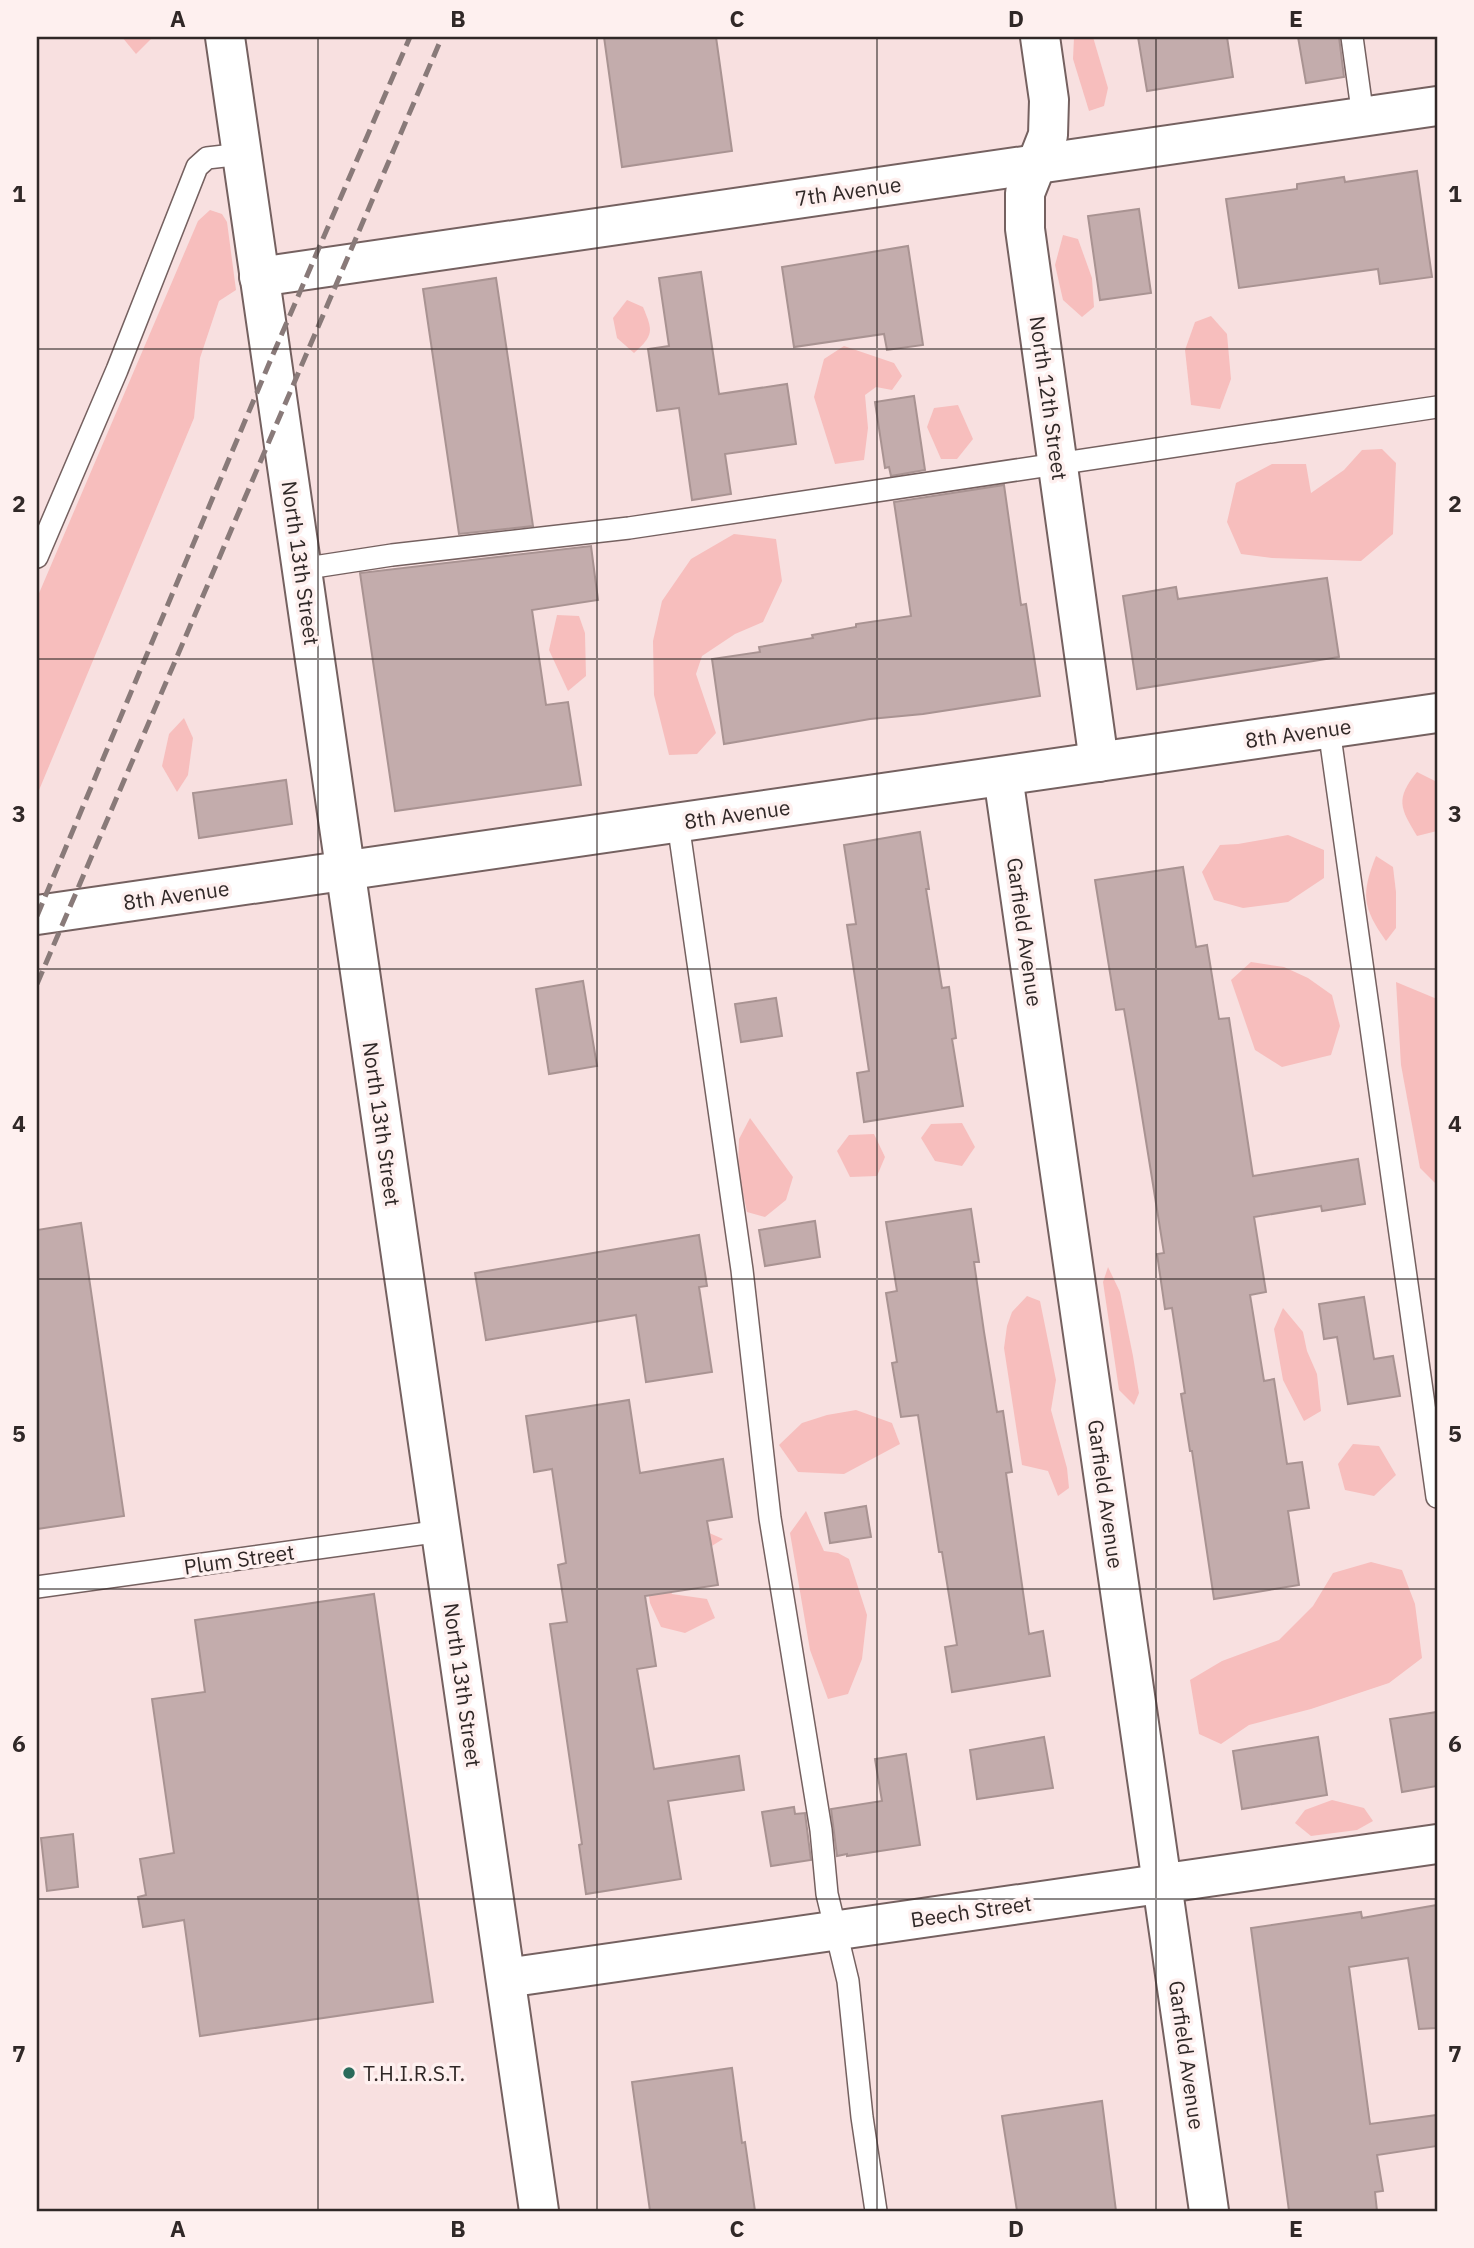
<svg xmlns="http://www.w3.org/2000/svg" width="1474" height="2248" font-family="'IBM Plex Sans',sans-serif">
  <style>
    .green { fill: #f7bebd }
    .building { fill: #c3acac; stroke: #a99392; stroke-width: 2 }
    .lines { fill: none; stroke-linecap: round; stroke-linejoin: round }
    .lane-casing { stroke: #756160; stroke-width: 24 }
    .street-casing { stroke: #756160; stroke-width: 42 }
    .secondary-casing { stroke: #756160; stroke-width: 42 }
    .lane { stroke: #fff; stroke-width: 21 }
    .street { stroke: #fff; stroke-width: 38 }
    .secondary { stroke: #fff; stroke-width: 38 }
    .rail { stroke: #897a79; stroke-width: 5; stroke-dasharray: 14 7; stroke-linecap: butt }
    .grid { fill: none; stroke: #302827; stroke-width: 2; stroke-opacity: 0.55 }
    .poi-dot { fill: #2a6b5b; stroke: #fef0ef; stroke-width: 2.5 }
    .labels { text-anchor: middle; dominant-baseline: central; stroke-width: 7; stroke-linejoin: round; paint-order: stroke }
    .street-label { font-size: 21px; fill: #302827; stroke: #fef0ef }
    .poi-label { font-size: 21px; fill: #302827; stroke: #fef0ef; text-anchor: start }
    .neatline { fill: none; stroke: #302827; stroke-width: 2.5 }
    .grid-label { font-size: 23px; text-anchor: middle; font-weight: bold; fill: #302827 }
  </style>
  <rect width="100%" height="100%" fill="#f8e0e0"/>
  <g class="green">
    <polygon points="122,37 153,37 136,54"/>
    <polygon points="1074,37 1093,37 1108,88 1104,106 1089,111 1073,59"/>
    <polygon points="210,210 222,214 227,222 236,290 219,301 200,358 194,418 37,795 37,598 198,221"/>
    <polygon points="1063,235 1078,239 1092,278 1094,307 1082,317 1063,300 1055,265"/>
    <path d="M627,300L643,307C653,331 654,335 634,353L617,338L613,318Z"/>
    <polygon points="1211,316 1227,334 1231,379 1220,409 1191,405 1185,350 1195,322"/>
    <polygon points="844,346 894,363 902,376 892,390 876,387 865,395 868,428 864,460 835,464 814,397 824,359"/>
    <polygon points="958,405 973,439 957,459 941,459 927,427 934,408"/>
    <polygon points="1382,449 1396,463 1393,534 1361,561 1272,558 1241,554 1227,522 1236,483 1272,464 1306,464 1311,493 1344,470 1362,450"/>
    <polygon points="734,534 776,539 782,581 763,622 735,634 702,656 696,674 716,733 697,754 669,755 654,695 653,641 662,601 691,559"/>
    <polygon points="557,615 579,616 585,633 586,676 568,691 549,650"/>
    <polygon points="184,718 193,738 188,775 177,792 162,766 169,734"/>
    <path d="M1417,772L1437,782V831L1417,836C1400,808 1395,799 1417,772Z"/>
    <polygon points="1288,835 1324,850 1324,878 1288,902 1243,908 1214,900 1202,872 1220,845 1238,844"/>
    <path d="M1376,856L1393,867L1396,892V928L1386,941C1362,907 1361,894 1376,856Z"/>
    <polygon points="1251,962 1284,967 1308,978 1332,995 1340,1026 1331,1055 1282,1067 1255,1050 1231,980"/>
    <polygon points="1396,982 1437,999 1437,1185 1420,1168 1401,1065"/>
    <polygon points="750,1118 793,1177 786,1200 765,1217 747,1212 738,1171 739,1139"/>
    <polygon points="962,1123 975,1147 962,1166 935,1161 921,1138 931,1124"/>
    <polygon points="874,1134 885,1157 877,1176 850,1177 837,1151 849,1135"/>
    <polygon points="1108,1267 1120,1292 1133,1356 1139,1393 1134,1405 1119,1390 1103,1282"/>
    <polygon points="1027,1296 1040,1301 1056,1380 1051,1410 1067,1468 1069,1488 1058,1496 1048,1471 1022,1465 1004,1348 1007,1326 1012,1312"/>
    <polygon points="1283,1308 1303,1332 1307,1351 1317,1374 1321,1411 1304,1421 1283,1380 1274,1329"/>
    <polygon points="856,1410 892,1423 900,1444 844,1474 798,1472 779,1445 802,1423 827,1415"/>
    <polygon points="1353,1444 1379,1446 1396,1475 1374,1496 1345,1490 1338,1464"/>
    <polygon points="806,1511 824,1551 838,1553 849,1559 867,1615 862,1659 848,1694 828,1699 810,1650 790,1533"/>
    <polygon points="707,1532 723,1539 665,1575 672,1594 707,1599 715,1618 685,1633 661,1627 650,1603 641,1547"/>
    <polygon points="1371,1562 1402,1570 1415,1604 1422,1658 1389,1683 1311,1709 1249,1725 1221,1744 1199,1734 1190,1680 1222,1661 1279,1640 1313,1606 1333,1573"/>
    <polygon points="1332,1800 1364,1808 1373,1821 1357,1830 1311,1836 1295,1823 1305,1810"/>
  </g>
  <g class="building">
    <polygon points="604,37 716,37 732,151 622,167"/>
    <polygon points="1138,37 1227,37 1233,77 1147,91"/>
    <polygon points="1298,37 1339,37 1344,77 1306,83"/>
    <polygon points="1417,171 1432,277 1380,284 1378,269 1239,288 1226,199 1297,189 1297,184 1344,177 1345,182"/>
    <polygon points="1139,209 1151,293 1100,300 1088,216"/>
    <polygon points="908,246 923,345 887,350 884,334 794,347 782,267"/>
    <polygon points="701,272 719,394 787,384 796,444 725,454 731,494 692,500 679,408 657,411 648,349 669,346 659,278"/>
    <polygon points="496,278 533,526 459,534 423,289"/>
    <polygon points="914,396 925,470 891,476 889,467 885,468 875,402"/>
    <polygon points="1004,485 1021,605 1026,604 1040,696 923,714 870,719 724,744 712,659 760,652 759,647 813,638 812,635 856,627 856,624 911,616 894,502"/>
    <polygon points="591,546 598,600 532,610 546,705 568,702 581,785 395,811 360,573"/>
    <polygon points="1327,578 1339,657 1137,689 1123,596 1176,587 1178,599"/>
    <polygon points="286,780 292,824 199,838 193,793"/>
    <polygon points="920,832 929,889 926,889 942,988 949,987 956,1038 952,1039 963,1106 864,1122 857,1073 869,1071 847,925 856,924 844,845"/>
    <polygon points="1183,867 1196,947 1207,945 1219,1019 1229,1018 1253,1176 1358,1159 1365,1204 1322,1211 1321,1206 1254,1217 1266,1292 1250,1295 1264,1381 1274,1379 1287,1464 1302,1462 1309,1508 1288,1511 1299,1585 1214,1599 1192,1451 1190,1451 1181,1394 1185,1393 1172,1308 1165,1309 1157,1254 1164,1253 1137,1085 1124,1009 1116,1010 1095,880"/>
    <polygon points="583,981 597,1066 549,1074 536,989"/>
    <polygon points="776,998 782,1036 741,1042 735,1004"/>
    <polygon points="971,1209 979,1262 974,1262 984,1332 997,1412 1003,1411 1012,1472 1006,1473 1029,1634 1043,1631 1050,1676 952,1692 945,1647 957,1645 942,1552 939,1552 918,1415 901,1417 892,1363 897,1362 886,1293 897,1291 886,1222"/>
    <polygon points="815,1221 820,1257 765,1266 759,1230"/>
    <polygon points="81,1223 124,1516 37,1529 37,1230"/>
    <polygon points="699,1235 707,1286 699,1287 712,1372 646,1382 636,1315 486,1340 475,1273"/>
    <polygon points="1364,1297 1374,1359 1393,1356 1400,1396 1348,1404 1337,1337 1324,1339 1319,1304"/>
    <polygon points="629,1400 640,1473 723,1459 732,1517 707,1521 718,1585 645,1596 656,1666 637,1669 654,1769 739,1756 744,1790 668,1801 681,1879 586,1894 579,1845 582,1844 550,1624 567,1622 558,1565 566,1563 552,1469 534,1472 526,1416"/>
    <polygon points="866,1506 871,1537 830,1543 825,1513"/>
    <polygon points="374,1594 433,2002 200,2036 184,1920 143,1927 138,1897 146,1895 140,1859 174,1853 152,1699 205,1692 195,1620"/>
    <polygon points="1437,1712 1437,1786 1402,1792 1390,1719"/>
    <polygon points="1044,1737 1053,1788 977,1799 970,1750"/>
    <polygon points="1318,1737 1327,1795 1242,1809 1233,1751"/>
    <polygon points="906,1754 920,1845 847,1856 847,1854 837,1856 831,1809 882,1801 875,1759"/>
    <polygon points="794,1807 795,1814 805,1813 811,1860 771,1866 762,1812"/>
    <polygon points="73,1834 78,1887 47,1891 41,1838"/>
    <polygon points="1437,1905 1437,2028 1419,2029 1408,1958 1349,1967 1370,2124 1437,2115 1437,2146 1377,2155 1383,2191 1375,2192 1377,2211 1289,2211 1251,1928 1361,1912 1362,1918"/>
    <polygon points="732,2068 742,2143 745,2142 755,2211 650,2211 632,2082"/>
    <polygon points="1102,2101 1116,2211 1017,2211 1002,2116"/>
  </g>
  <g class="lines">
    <g class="lane-casing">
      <g id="lane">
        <polyline points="1352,37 1363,117"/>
        <polyline points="37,557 117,370 197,167 207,158 242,154"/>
        <polyline points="301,569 392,555 629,528 1437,407"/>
        <polyline points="1329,729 1437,1497"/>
        <polyline points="678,823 742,1270 770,1518 821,1830 827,1894 848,1981 862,2117 876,2211"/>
        <polyline points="37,1587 441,1531"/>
      </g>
    </g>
    <g class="street-casing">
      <g id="street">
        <polyline points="1040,37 1049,100 1048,135 1025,193 1025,229 1099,762"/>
        <polyline points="259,277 1437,106"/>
        <polyline points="1003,776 1209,2211"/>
        <polyline points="506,1978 1437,1844"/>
      </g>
    </g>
    <g class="secondary-casing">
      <g id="secondary">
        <polyline points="225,37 539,2211"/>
        <polyline points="37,915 1437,713"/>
      </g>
    </g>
    <use href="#lane" class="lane"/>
    <use href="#street" class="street"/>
    <use href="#secondary" class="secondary"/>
    <g class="rail">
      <polyline points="37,916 271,359 410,37"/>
      <polyline points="37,984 442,37"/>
    </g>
  </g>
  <path class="grid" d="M318,37V2211M597,37V2211M877,37V2211M1156,37V2211M37,349H1437M37,659H1437M37,969H1437M37,1279H1437M37,1589H1437M37,1899H1437"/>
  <circle class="poi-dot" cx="349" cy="2073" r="7"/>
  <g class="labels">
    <g class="street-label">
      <text transform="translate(848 191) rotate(-8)">7th Avenue</text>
      <text transform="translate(1049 398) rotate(82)">North 12th Street</text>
      <text transform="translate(301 563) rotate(82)">North 13th Street</text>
      <text transform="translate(1298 733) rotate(-8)">8th Avenue</text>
      <text transform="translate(737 814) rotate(-8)">8th Avenue</text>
      <text transform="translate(176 895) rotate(-8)">8th Avenue</text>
      <text transform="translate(1025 932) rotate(82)">Garfield Avenue</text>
      <text transform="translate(382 1124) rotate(82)">North 13th Street</text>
      <text transform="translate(1106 1494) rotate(82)">Garfield Avenue</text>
      <text transform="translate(239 1559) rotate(-8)">Plum Street</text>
      <text transform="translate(463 1685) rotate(82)">North 13th Street</text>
      <text transform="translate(971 1911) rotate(-8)">Beech Street</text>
      <text transform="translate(1187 2055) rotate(82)">Garfield Avenue</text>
    </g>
    <g class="poi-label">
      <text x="363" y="2073">T.H.I.R.S.T.</text>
    </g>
  </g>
  <rect width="1474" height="2248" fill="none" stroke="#fef0ef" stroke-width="77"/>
  <rect x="38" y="38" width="1398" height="2172" class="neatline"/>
  <g class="grid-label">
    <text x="178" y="27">A</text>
    <text x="458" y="27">B</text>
    <text x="737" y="27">C</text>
    <text x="1016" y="27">D</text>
    <text x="1296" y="27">E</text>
    <text x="19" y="202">1</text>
    <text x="1455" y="202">1</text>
    <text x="19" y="512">2</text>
    <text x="1455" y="512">2</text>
    <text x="19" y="822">3</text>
    <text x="1455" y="822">3</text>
    <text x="19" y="1132">4</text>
    <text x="1455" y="1132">4</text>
    <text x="19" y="1442">5</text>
    <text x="1455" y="1442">5</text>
    <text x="19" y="1752">6</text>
    <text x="1455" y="1752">6</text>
    <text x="19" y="2062">7</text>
    <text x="1455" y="2062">7</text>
    <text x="178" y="2237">A</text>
    <text x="458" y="2237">B</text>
    <text x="737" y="2237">C</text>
    <text x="1016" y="2237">D</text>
    <text x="1296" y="2237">E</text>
  </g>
</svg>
